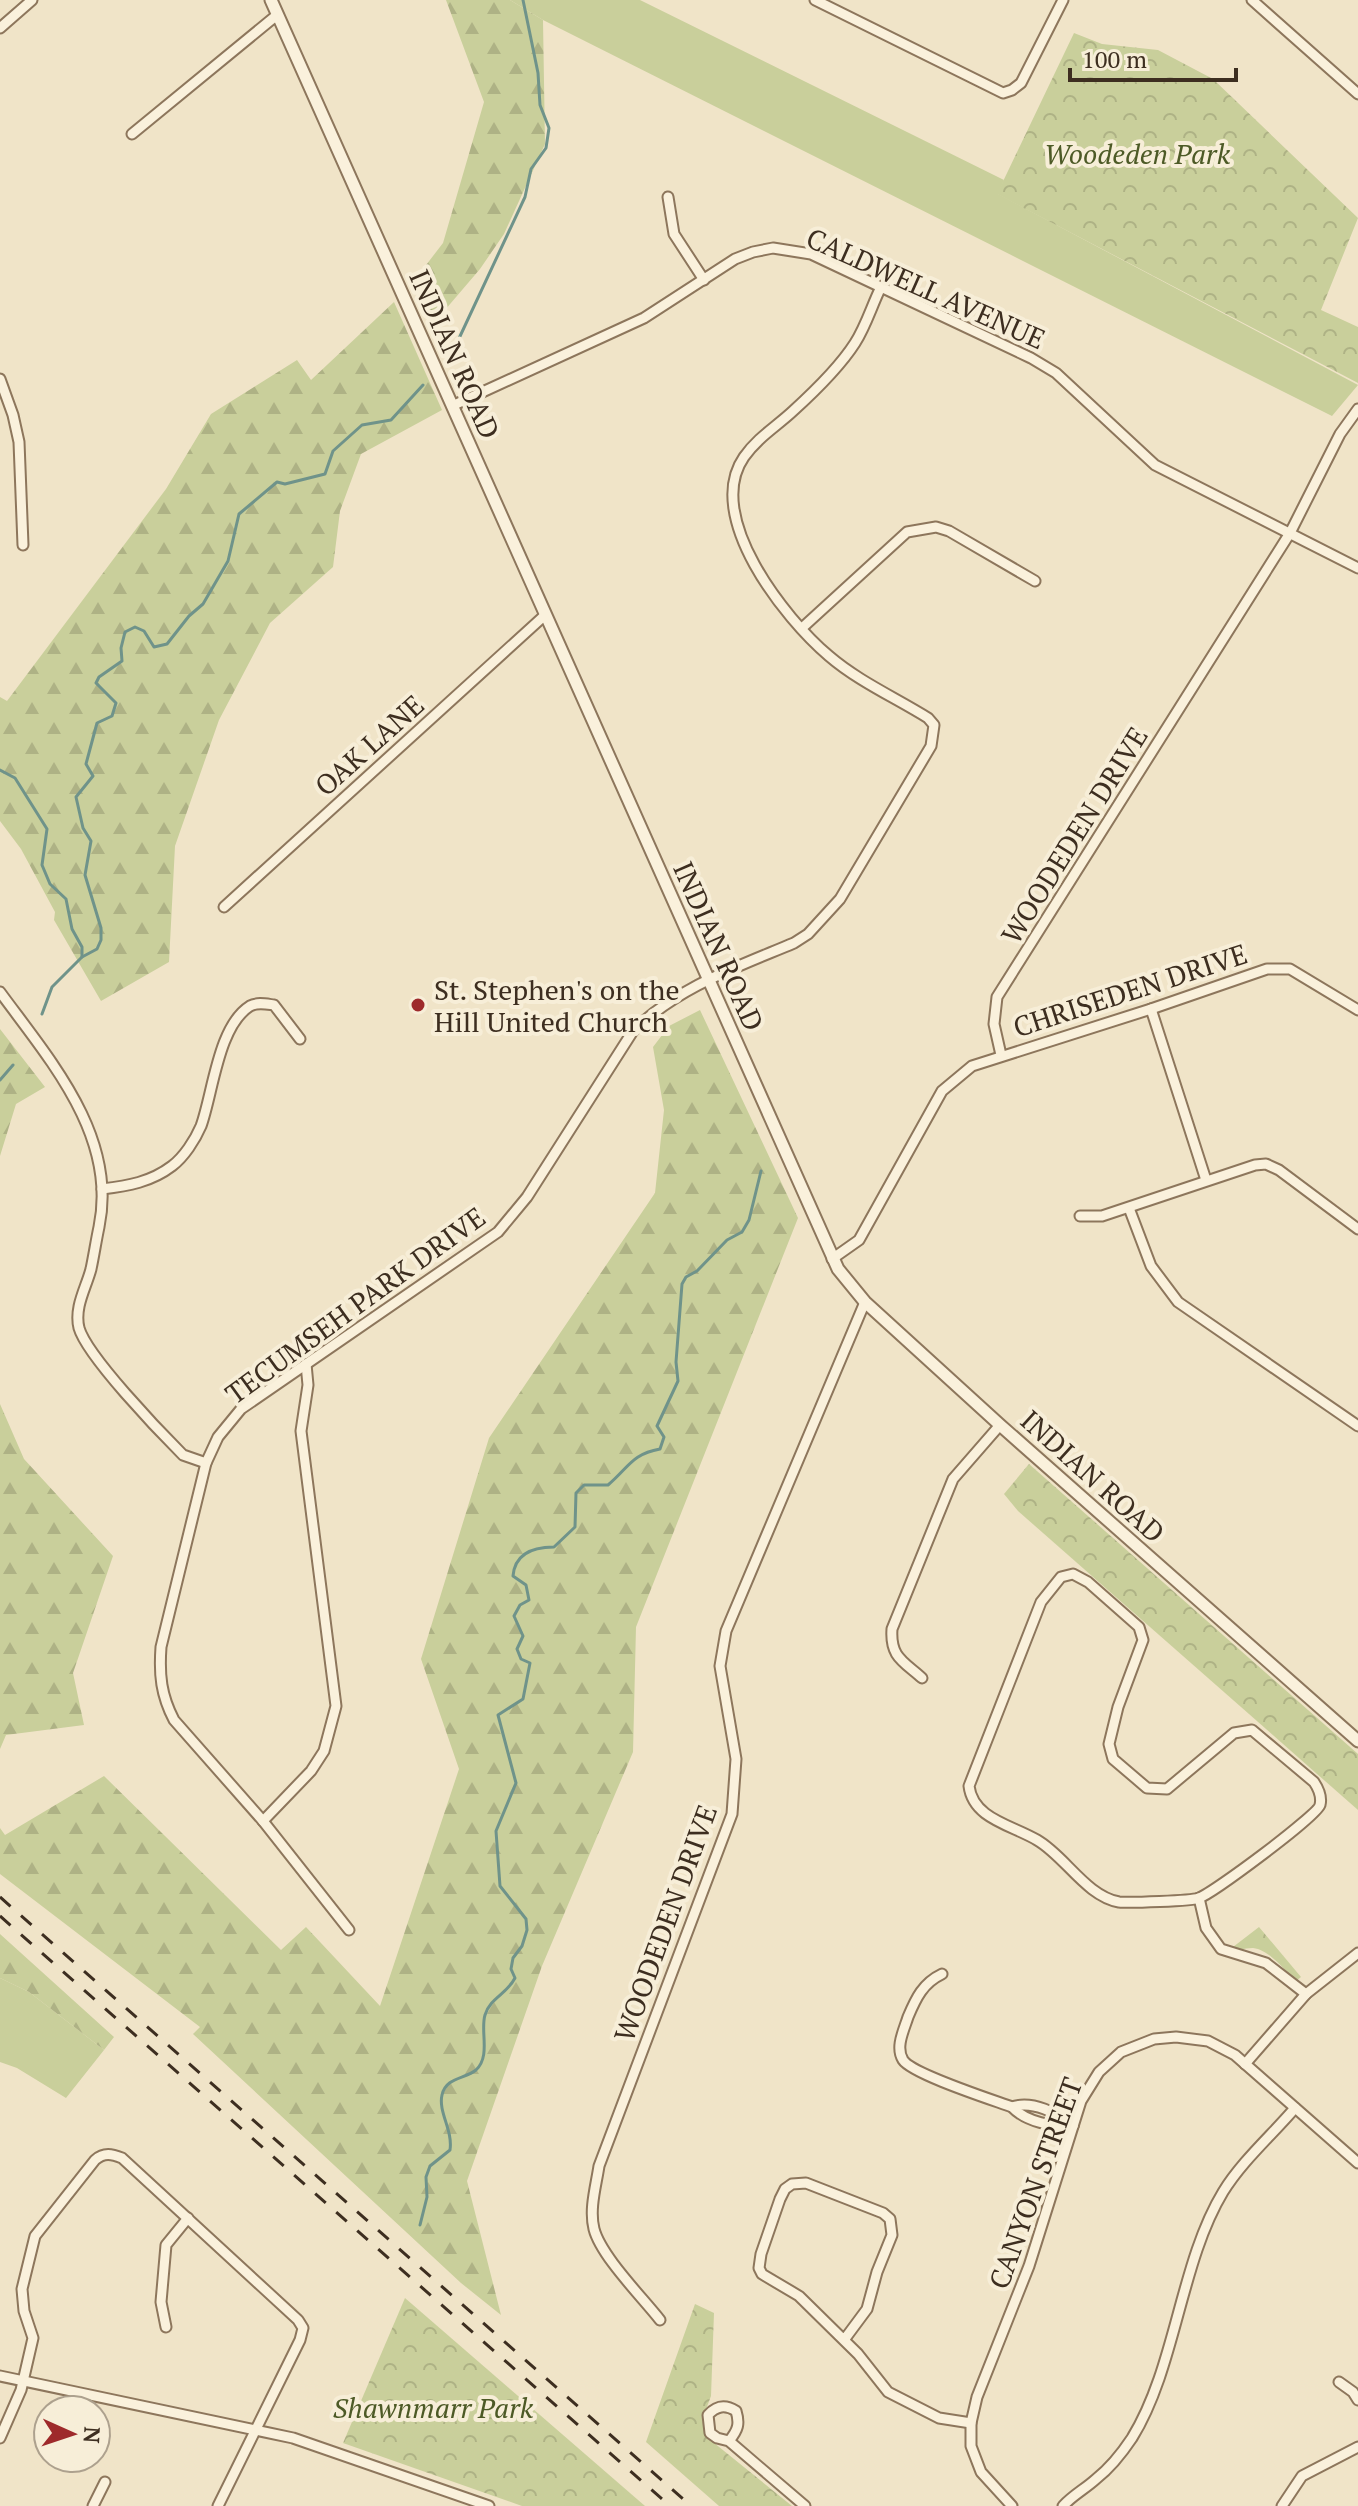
<svg xmlns="http://www.w3.org/2000/svg" width="1358" height="2506" font-family="'PT Serif',serif">
  <style>
    .grass { fill: #c9cf9b }
    .forest { fill: url(#forest-firs) }
    .park { fill: url(#park-crowns) }
    .lines { fill: none; stroke-linecap: round; stroke-linejoin: round }
    .stream { stroke: #6f938a; stroke-width: 3 }
    .minor-casing { stroke: #8d765c; stroke-width: 13 }
    .tertiary-casing { stroke: #8d765c; stroke-width: 15 }
    .minor { stroke: #faf1dc; stroke-width: 9 }
    .tertiary { stroke: #faf1dc; stroke-width: 11 }
    .rail { stroke: #3d2e20; stroke-width: 3; stroke-dasharray: 14 14; stroke-linecap: butt }
    .poi-dot { fill: #9e2a2b; stroke: #f7eed8; stroke-width: 3 }
    .labels { text-anchor: middle; dominant-baseline: central; stroke-width: 8; stroke-linejoin: round; paint-order: stroke }
    .park-label { font-size: 28px; font-style: italic; fill: #4d5a26; stroke: #f7eed8 }
    .street-label { font-size: 28px; fill: #3d2e20; stroke: #f7eed8 }
    .poi-label { font-size: 28px; fill: #3d2e20; stroke: #f7eed8; text-anchor: start }
  </style>
  <defs>
    <pattern id="forest-firs" width="22" height="20" patternUnits="userSpaceOnUse" patternTransform="scale(2)"><rect width="22" height="20" fill="#c9cf9b"/><path d="M5 1l3.5 6h-7zM16 11l3.5 6h-7z" fill="#aeb285"/></pattern>
    <pattern id="park-crowns" width="20" height="18" patternUnits="userSpaceOnUse" patternTransform="scale(2)"><rect width="20" height="18" fill="#c9cf9b"/><path d="M2 6a3 3 0 1 1 6 0M12 15a3 3 0 1 1 6 0" fill="none" stroke="#aeb285"/></pattern>
  </defs>
  <rect width="100%" height="100%" fill="#f0e4c8"/>
  <g class="grass">
    <polygon points="510,0 640,0 1004,180 998,194 1358,385 1332,416 543,20"/>
    <polygon points="0,1978 29,1992 104,2050 66,2098 17,2068 0,2062"/>
  </g>
  <g class="forest">
    <polygon points="446,0 510,0 543,20 545,144 504,234 480,269 433,324 413,282 443,243 484,102"/>
    <polygon points="394,302 442,410 361,454 340,511 333,567 270,623 219,720 175,846 169,962 101,1001 54,920 55,912 21,849 0,821 0,697 7,701 166,489 211,414 297,360 311,380"/>
    <polygon points="700,1010 798,1218 636,1627 633,1752 542,1966 467,2181 501,2315 461,2283 193,2034 200,2027 0,1874 0,1828 5,1835 104,1776 281,1950 306,1927 380,2006 459,1769 421,1659 489,1438 655,1193 664,1110 653,1047 669,1026"/>
    <polygon points="0,1029 45,1087 16,1104 0,1156"/>
    <polygon points="0,1404 24,1459 113,1556 73,1673 84,1725 6,1735 0,1749"/>
    <polygon points="0,1934 114,2037 104,2050 29,1992 0,1978"/>
  </g>
  <g class="park">
    <polygon points="1074,33 1102,44 1158,50 1213,79 1358,218 1321,310 1358,327 1358,383 997,194"/>
    <polygon points="1029,1464 1358,1754 1358,1810 1018,1511 1004,1494"/>
    <path d="M1259,1927L1301,1977L1296,1981C1284,1970 1270,1950 1253,1948C1244,1948 1241,1951 1233,1947Z"/>
    <polygon points="405,2298 645,2506 522,2506 343,2443"/>
    <polygon points="695,2304 714,2313 711,2396 702,2420 708,2438 792,2506 719,2506 646,2442"/>
  </g>
  <g class="lines">
    <g class="stream">
      <polyline points="455,347 525,197 531,169 546,148 549,128 540,105 538,73 523,0"/>
      <polyline points="0,770 15,778 47,829 42,865 50,884 66,899 72,929 82,947 82,957 52,987 42,1014"/>
      <polyline points="82,957 97,949 101,940 101,928 85,875 91,841 83,828 76,797 93,776 86,764 97,723 112,716 116,703 96,683 99,677 122,661 121,648 125,632 135,627 144,631 154,647 167,644 189,616 203,604 228,561 239,514 277,482 285,484 325,474 333,451 362,425 391,420 423,385"/>
      <polyline points="0,1080 13,1065"/>
      <path d="M420,2225L427,2197L426,2177L430,2166L450,2150C453,2130 438,2112 442,2095C446,2077 465,2079 476,2070C491,2056 480,2031 485,2015C490,1998 507,1994 515,1978L511,1969L513,1958L522,1946L527,1930L526,1919L500,1886L496,1831L516,1783L498,1715L523,1699L530,1663L521,1659L517,1649L523,1636L514,1616L520,1605L529,1600L526,1585L513,1576C515,1553 534,1547 554,1547L575,1527L576,1493L584,1485H608C629,1467 632,1454 660,1449L664,1437L657,1426L678,1381L676,1362L682,1284L686,1277L697,1271L727,1240L742,1232L749,1220L761,1171"/>
    </g>
    <g class="minor-casing">
      <g id="minor">
        <polyline points="815,0 1003,93 1012,90 1021,83 1063,0"/>
        <polyline points="1252,0 1358,94"/>
        <polyline points="0,28 32,0"/>
        <polyline points="132,134 277,15"/>
        <polyline points="668,197 674,234 704,280"/>
        <polyline points="0,379 13,415 19,442 23,545"/>
        <polyline points="452,406 644,318 735,259 753,252 773,248 811,254 1031,358 1056,373 1155,465 1358,568"/>
        <polyline points="802,628 907,532 936,527 949,531 1035,581"/>
        <polyline points="224,907 544,616"/>
        <path d="M0,992C49,1059 118,1136 99,1227C96,1241 94,1255 91,1269C86,1288 74,1307 79,1328C87,1356 160,1432 183,1455L206,1463"/>
        <polyline points="1151,1009 1206,1180"/>
        <polyline points="1001,1055 994,1024 997,997 1290,533 1340,434 1358,409"/>
        <path d="M102,1189C128,1186 151,1182 172,1166C184,1157 195,1140 201,1126C213,1093 218,1026 250,1006C257,1002 266,1004 274,1005L300,1039"/>
        <polyline points="1129,1208 1151,1266 1178,1302 1358,1426"/>
        <polyline points="1080,1216 1102,1216 1255,1165 1266,1164 1279,1170 1358,1229"/>
        <polyline points="832,1259 859,1240 942,1091 972,1066 1151,1009 1267,969 1290,969 1358,1010"/>
        <path d="M1073,1574L1088,1582L1139,1627L1143,1640L1118,1707L1109,1744L1113,1759L1147,1788L1167,1789L1234,1733L1252,1730L1314,1782C1318,1788 1322,1797 1320,1805C1317,1816 1213,1893 1199,1898C1192,1901 1128,1903 1119,1902C1086,1896 1065,1856 1037,1840C1012,1825 973,1819 969,1786L1041,1602L1061,1577Z"/>
        <path d="M922,1678C903,1661 890,1657 892,1629L953,1479L1000,1425"/>
        <polyline points="263,1821 311,1771 324,1751 336,1706 301,1431 308,1385 306,1364"/>
        <polyline points="1199,1898 1206,1928 1221,1949 1266,1963 1306,1994"/>
        <path d="M349,1930L263,1821L174,1720C161,1695 159,1675 161,1647L206,1463L218,1437L241,1409L498,1232L527,1197L633,1031C678,987 737,967 794,943L808,934L840,899L931,746L934,725L928,718C896,698 858,681 829,656C785,619 703,516 744,457C757,438 777,426 793,411C815,391 839,368 855,343C866,326 872,305 881,287"/>
        <path d="M942,1974C923,1983 916,1998 908,2017C904,2030 895,2047 903,2060C912,2074 993,2100 1012,2107C1026,2122 1053,2127 1073,2126"/>
        <polyline points="1245,2064 1306,1994 1358,1953"/>
        <path d="M1012,2107C1032,2100 1058,2113 1073,2126"/>
        <path d="M660,2320C642,2297 601,2256 594,2229C589,2209 596,2186 599,2166L732,1814L736,1759L720,1666L726,1631L865,1302"/>
        <polyline points="166,2327 161,2302 166,2245 188,2218"/>
        <polyline points="844,2340 867,2309 877,2272 892,2235 890,2219 883,2213 806,2183 792,2184 785,2189 780,2199 761,2254 759,2268 762,2274 799,2296 858,2354 888,2392 939,2418 971,2423"/>
        <polyline points="0,2376 293,2438 489,2506"/>
        <polyline points="1339,2382 1353,2392 1358,2400"/>
        <path d="M0,2438L21,2390L33,2338L24,2311L22,2289L35,2236L95,2160C104,2152 112,2154 122,2158L298,2320L303,2328L300,2340L218,2506"/>
        <path d="M729,2441C738,2430 740,2424 736,2411C725,2404 716,2406 708,2415L710,2433L717,2438L729,2441L805,2506"/>
        <polyline points="93,2506 105,2482"/>
        <polyline points="1012,2506 981,2472 971,2446 971,2423 977,2397 1029,2266 1081,2101 1099,2072 1121,2052 1154,2039 1176,2037 1208,2041 1235,2055 1358,2163"/>
        <path d="M1063,2506C1073,2495 1085,2489 1096,2479C1110,2468 1122,2453 1132,2438C1176,2367 1180,2263 1223,2192C1242,2161 1272,2135 1295,2108"/>
        <polyline points="1282,2506 1302,2476 1358,2447"/>
      </g>
    </g>
    <g class="tertiary-casing">
      <polyline id="tertiary" points="271,0 838,1269 865,1302 1000,1425 1358,1741"/>
    </g>
    <use href="#minor" class="minor"/>
    <use href="#tertiary" class="tertiary"/>
    <g class="rail">
      <polyline points="0,1897 691,2506"/>
      <polyline points="0,1916 670,2506"/>
    </g>
  </g>
  <circle class="poi-dot" cx="418" cy="1005" r="8"/>
  <g class="labels">
    <g class="park-label">
      <text x="1137" y="153">Woodeden Park</text>
      <text x="433" y="2407">Shawnmarr Park</text>
    </g>
    <g class="street-label">
      <text transform="translate(926 288) rotate(24)">CALDWELL AVENUE</text>
      <text transform="translate(455 354) rotate(66)">INDIAN ROAD</text>
      <text transform="translate(369 745) rotate(-42)">OAK LANE</text>
      <text transform="translate(1074 835) rotate(-58)">WOODEDEN DRIVE</text>
      <text transform="translate(719 946) rotate(66)">INDIAN ROAD</text>
      <text transform="translate(1130 990) rotate(-18)">CHRISEDEN DRIVE</text>
      <text transform="translate(355 1305) rotate(-36)">TECUMSEH PARK DRIVE</text>
      <text transform="translate(1093 1476) rotate(42)">INDIAN ROAD</text>
      <text transform="translate(665 1923) rotate(-70)">WOODEDEN DRIVE</text>
      <text transform="translate(1035 2183) rotate(-70)">CANYON STREET</text>
    </g>
    <g class="poi-label">
      <text x="434" y="989">St. Stephen's on the<tspan x="434" dy="32">Hill United Church</tspan></text>
    </g>
  </g>
  <g transform="translate(72 2434) rotate(93)"><circle r="38" fill="#f7eed8" stroke="#ada18e" stroke-width="2"/>
  <path d="M0-6L14 30L0 20L-14 30Z" fill="#9e2a2b"/>
  <text y="-12" font-size="22" font-weight="bold" text-anchor="middle" fill="#3d2e20">N</text>
  </g>
  <path d="M1070 68v12h166v-12" fill="none" stroke="#3d2e20" stroke-width="4"/>
  <text x="1082" y="68" font-size="24" fill="#3d2e20" stroke="#f7eed8" stroke-width="6" paint-order="stroke">100 m</text>
</svg>
